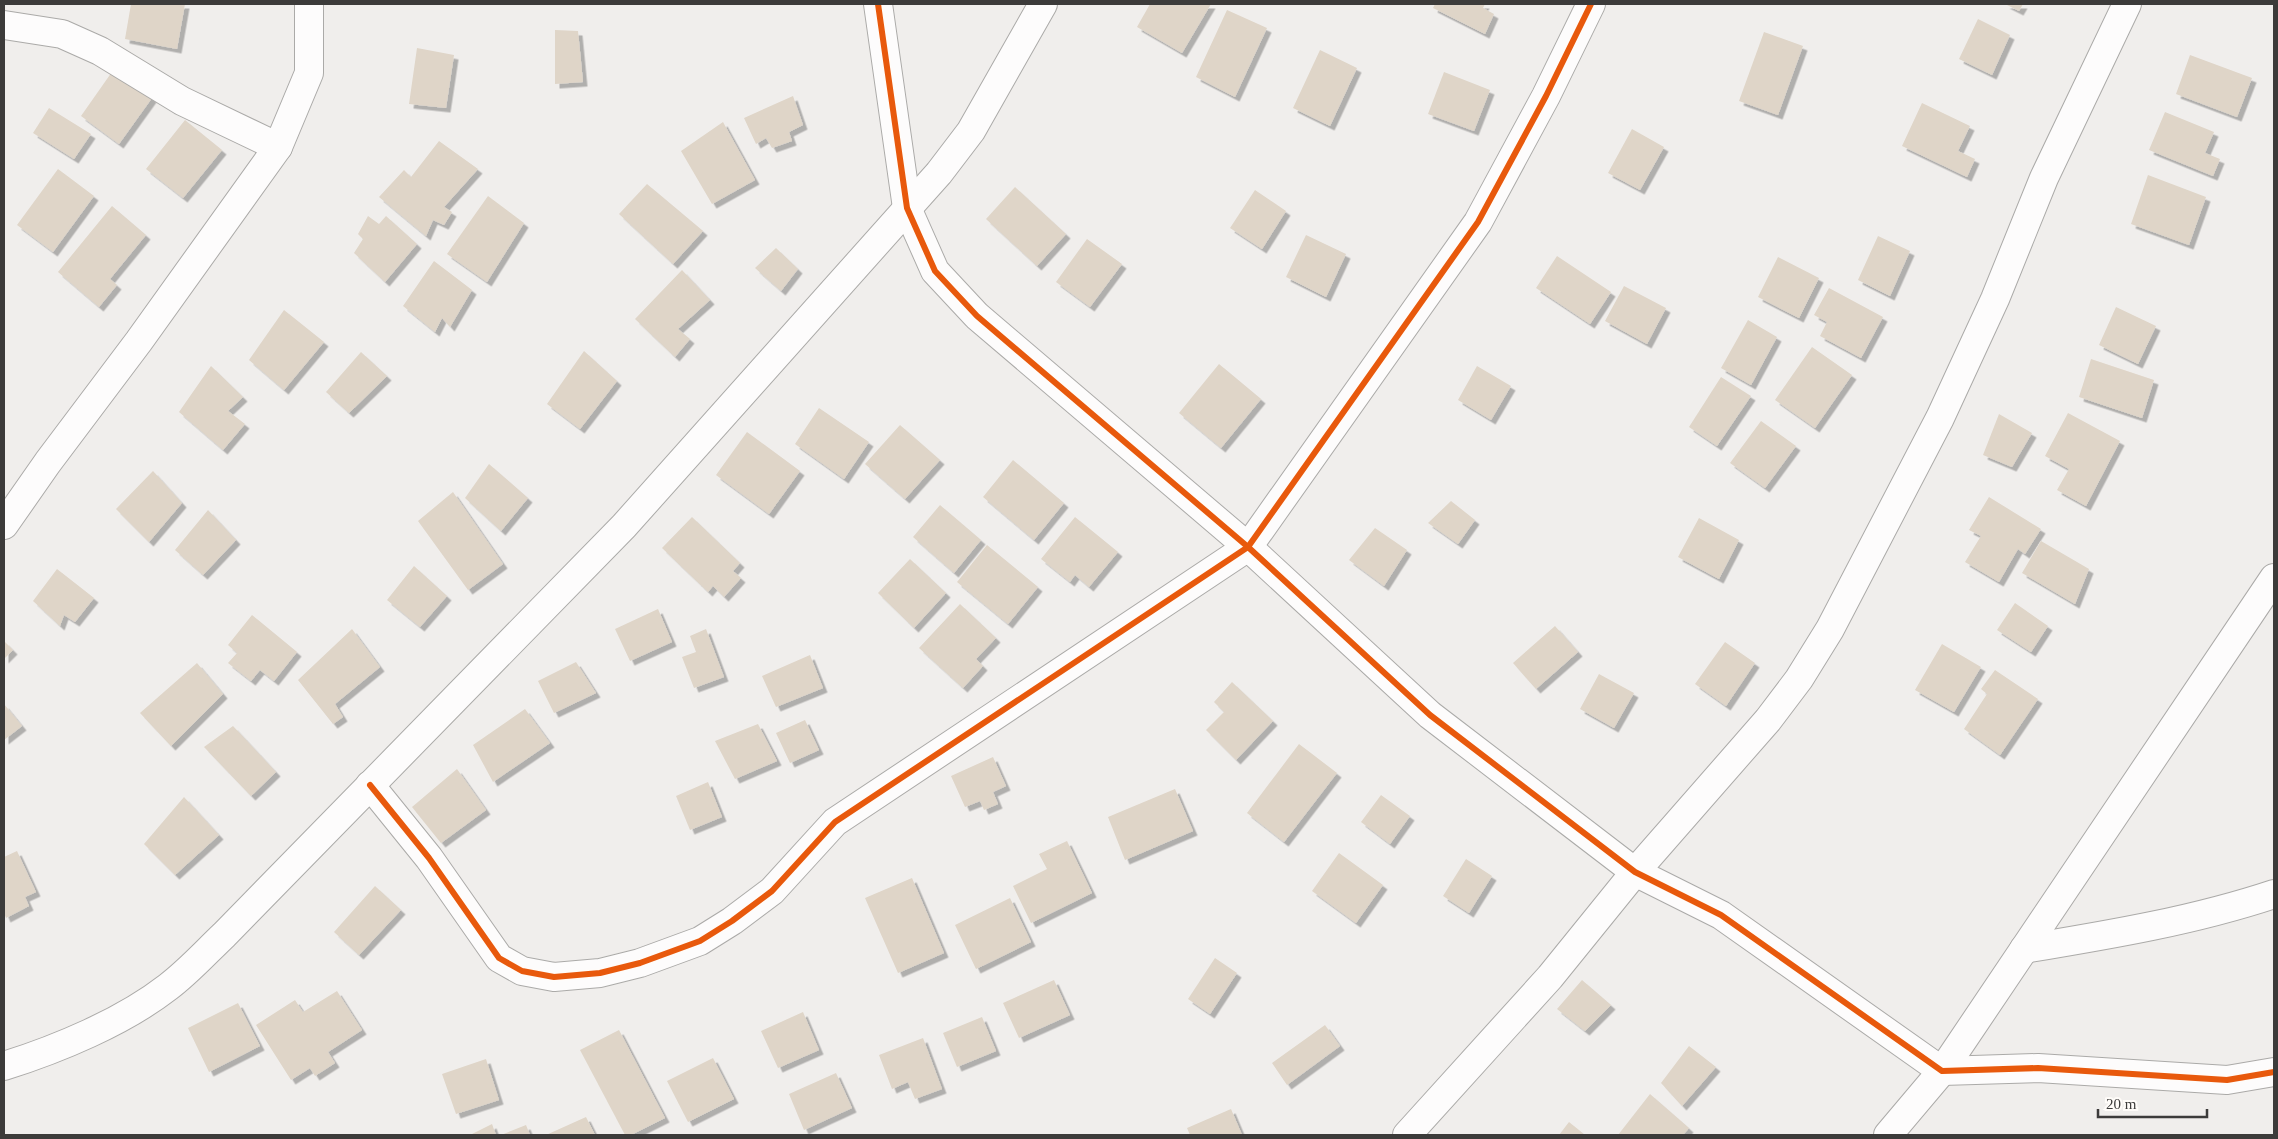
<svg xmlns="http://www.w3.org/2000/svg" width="2278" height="1139" font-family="Georgia,serif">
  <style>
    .building { fill: #dfd5c8; filter: url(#shadow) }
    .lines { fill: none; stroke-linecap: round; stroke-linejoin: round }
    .minor-casing { stroke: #abaaa8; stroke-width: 30 }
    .minor { stroke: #fdfcfc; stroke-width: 28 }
    .cycleway-casing { stroke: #fffcf9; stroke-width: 9 }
    .cycleway { stroke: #e8590c; stroke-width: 6 }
  </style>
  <defs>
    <filter id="shadow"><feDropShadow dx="4.5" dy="4.5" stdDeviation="0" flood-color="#0004"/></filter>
  </defs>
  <rect width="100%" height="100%" fill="#f0eeec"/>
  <g class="building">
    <polygon points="131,4 185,4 177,49 125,39"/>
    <polygon points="1150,4 1211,4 1182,53 1137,27"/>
    <polygon points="1435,4 1485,4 1483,8 1494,14 1485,34 1433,8"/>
    <polygon points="2005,4 2023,4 2019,11"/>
    <polygon points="1227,10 1267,28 1235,97 1196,77"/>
    <polygon points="1978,19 2010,35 1992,75 1959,59"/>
    <polygon points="555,30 578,31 583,82 555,84"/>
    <polygon points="1764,32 1803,46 1778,115 1739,101"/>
    <polygon points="417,48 454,55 446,108 409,104"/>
    <polygon points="1320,50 1357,68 1330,126 1293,108"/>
    <polygon points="2190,55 2252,78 2237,117 2176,94"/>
    <polygon points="114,69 152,98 119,144 81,116"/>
    <polygon points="1444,72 1490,90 1474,131 1428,114"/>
    <polygon points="793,96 803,125 789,132 792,141 772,148 766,138 756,144 744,118"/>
    <polygon points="1922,103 1970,126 1958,151 1975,159 1967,177 1902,146"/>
    <polygon points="49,108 91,134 74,159 33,133"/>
    <polygon points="2165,112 2214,132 2205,153 2220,159 2213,176 2149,150"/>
    <polygon points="185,120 222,150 183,198 146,169"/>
    <polygon points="723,122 755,180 712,204 681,151"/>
    <polygon points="1632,129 1664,147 1640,190 1608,173"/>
    <polygon points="439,141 478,169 444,207 452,212 444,225 433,220 426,236 379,197 404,170 411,177"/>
    <polygon points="58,169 94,196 53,252 17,225"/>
    <polygon points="2148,175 2206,197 2189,245 2131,224"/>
    <polygon points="647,184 703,231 673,264 619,214"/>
    <polygon points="1015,187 1066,234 1037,266 986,219"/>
    <polygon points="1255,190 1286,211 1262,249 1230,228"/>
    <polygon points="488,196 524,223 487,282 447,254"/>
    <polygon points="112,206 146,235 110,279 117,285 99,307 58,272"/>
    <polygon points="368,216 379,224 386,216 417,244 385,282 354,253 363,239 358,234"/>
    <polygon points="1306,235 1346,254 1326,297 1286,277"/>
    <polygon points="1878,236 1910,251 1890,296 1858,280"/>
    <polygon points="1087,239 1122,264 1090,307 1056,282"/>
    <polygon points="776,248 798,269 781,291 755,268"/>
    <polygon points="1557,256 1611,292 1590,324 1536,288"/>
    <polygon points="1778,257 1819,278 1799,318 1758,297"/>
    <polygon points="434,261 472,290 450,327 442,318 435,332 403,306"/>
    <polygon points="682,270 710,300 678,329 690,339 675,357 635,319"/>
    <polygon points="1624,286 1666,308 1647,344 1605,321"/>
    <polygon points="1829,288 1883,317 1861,358 1820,336 1827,322 1814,315"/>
    <polygon points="2116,307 2156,326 2138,364 2099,345"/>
    <polygon points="284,310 324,342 284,390 249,360"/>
    <polygon points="1748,320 1777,337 1751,385 1721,368"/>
    <polygon points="1812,347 1852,375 1815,428 1775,400"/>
    <polygon points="584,351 617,381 580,429 547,404"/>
    <polygon points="361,352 387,376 349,413 326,392"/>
    <polygon points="2091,359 2154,380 2142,418 2079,397"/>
    <polygon points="1219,364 1261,399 1221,448 1179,413"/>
    <polygon points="211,366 243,397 228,411 245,424 223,450 179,412"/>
    <polygon points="1477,366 1511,386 1491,420 1458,400"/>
    <polygon points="1721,377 1751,396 1717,446 1689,427"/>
    <polygon points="819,408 869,442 844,479 795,444"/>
    <polygon points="2068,413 2120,441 2086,506 2057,490 2069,469 2045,456"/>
    <polygon points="1999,414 2032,433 2012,467 1983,455"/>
    <polygon points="1761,421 1796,446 1765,488 1730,463"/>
    <polygon points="900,425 940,460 905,499 865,464"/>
    <polygon points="747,432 800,471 769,514 716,475"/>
    <polygon points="1013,460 1064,503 1034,540 983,497"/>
    <polygon points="489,464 528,498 501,531 465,498"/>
    <polygon points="153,471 182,503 149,542 116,509"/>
    <polygon points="453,492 503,564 468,590 418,521"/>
    <polygon points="1989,497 2041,529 2025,554 2018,549 1999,582 1965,562 1981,536 1969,530"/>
    <polygon points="1451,501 1475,520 1458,544 1428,523"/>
    <polygon points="940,505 981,540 954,573 913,537"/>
    <polygon points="208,510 236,540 203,575 175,550"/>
    <polygon points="692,517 740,563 733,571 741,578 724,597 713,586 708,592 662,548"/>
    <polygon points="1075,517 1118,552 1089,587 1075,575 1070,582 1041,559"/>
    <polygon points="1699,518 1739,540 1719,579 1678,557"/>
    <polygon points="1375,528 1407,550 1384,586 1349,560"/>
    <polygon points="2041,541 2089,569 2075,604 2022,573"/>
    <polygon points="987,545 1038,587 1008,624 957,582"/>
    <polygon points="910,559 946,593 914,628 878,593"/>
    <polygon points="414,566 447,596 420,627 387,600"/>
    <polygon points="57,569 94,598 75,622 64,615 60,626 33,601"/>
    <polygon points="2015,603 2048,626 2031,652 1997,630"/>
    <polygon points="960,604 996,638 976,659 983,666 963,688 919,648"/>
    <polygon points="658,609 672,642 630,661 615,629"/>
    <polygon points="252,615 297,652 274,681 260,670 251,681 228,663 237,653 228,645"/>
    <polygon points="1555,626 1578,652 1536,689 1513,663"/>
    <polygon points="352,629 380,667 335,704 343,717 333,724 298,680"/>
    <polygon points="706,629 724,677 694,688 682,657 696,652 690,636"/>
    <polygon points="4,641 13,650 4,659"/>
    <polygon points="1725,642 1755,663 1726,706 1695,684"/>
    <polygon points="1942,644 1981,667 1954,712 1915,690"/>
    <polygon points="810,655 823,688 776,707 762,676"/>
    <polygon points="576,662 596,693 554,713 538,681"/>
    <polygon points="197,663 223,694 171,746 140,713"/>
    <polygon points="1995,670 2038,699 2000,755 1964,729 1987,694 1981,689"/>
    <polygon points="1599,674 1634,693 1614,728 1580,709"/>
    <polygon points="1232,682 1273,721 1236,760 1206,730 1224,712 1214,702"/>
    <polygon points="4,704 22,726 4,740"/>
    <polygon points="525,709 550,743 493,782 473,745"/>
    <polygon points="805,720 819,750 790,763 776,733"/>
    <polygon points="758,724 777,761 735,779 715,741"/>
    <polygon points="233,726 276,772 251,796 204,747"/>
    <polygon points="1299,744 1337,773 1284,842 1247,813"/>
    <polygon points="993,757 1006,786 993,792 998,804 984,810 980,801 965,807 951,776"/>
    <polygon points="457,769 486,810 441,843 412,807"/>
    <polygon points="708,782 722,817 690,830 676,796"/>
    <polygon points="1175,789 1193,831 1125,860 1108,817"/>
    <polygon points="1381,795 1410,816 1390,844 1361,822"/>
    <polygon points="184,797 219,835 175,875 144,844"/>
    <polygon points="1067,841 1092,893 1031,923 1013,886 1047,869 1039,854"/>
    <polygon points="17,851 36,892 25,897 29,906 6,918 4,913 4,857"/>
    <polygon points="1339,853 1383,885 1356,923 1312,891"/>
    <polygon points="1466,859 1492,876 1469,913 1443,896"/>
    <polygon points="912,878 944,953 898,973 865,898"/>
    <polygon points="375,886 401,910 359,955 334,932"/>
    <polygon points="1010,898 1031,942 976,969 955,925"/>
    <polygon points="1215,958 1237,973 1210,1014 1188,999"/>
    <polygon points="1054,980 1070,1015 1019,1038 1003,1003"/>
    <polygon points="1582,980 1611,1005 1585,1031 1557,1009"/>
    <polygon points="337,991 362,1030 328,1052 335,1063 315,1076 310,1068 291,1080 256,1025 295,1000 303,1012"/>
    <polygon points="238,1003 260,1046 209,1072 188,1028"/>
    <polygon points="803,1012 819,1050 778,1068 761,1031"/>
    <polygon points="982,1017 996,1051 957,1067 943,1033"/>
    <polygon points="1325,1025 1340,1046 1287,1085 1272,1063"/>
    <polygon points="619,1030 665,1118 631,1135 625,1135 580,1050"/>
    <polygon points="923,1038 942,1089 915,1099 908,1082 892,1089 879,1055"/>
    <polygon points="1689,1046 1716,1067 1682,1106 1661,1083"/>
    <polygon points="713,1058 734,1099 688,1122 667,1081"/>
    <polygon points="486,1059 499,1100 456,1114 442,1074"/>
    <polygon points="836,1073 852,1108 804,1130 789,1094"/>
    <polygon points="1650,1094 1689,1128 1683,1135 1618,1135"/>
    <polygon points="1231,1109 1242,1135 1190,1135 1187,1128"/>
    <polygon points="586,1117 595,1135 546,1135"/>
    <polygon points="1569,1122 1585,1135 1559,1135"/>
    <polygon points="492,1124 496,1135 470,1135"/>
    <polygon points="526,1125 530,1135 501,1135"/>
  </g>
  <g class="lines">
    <g class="minor-casing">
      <g id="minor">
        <polyline points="878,4 907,208 935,271 977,316 1248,547 1430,715 1635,872 1721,915 1942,1071 2038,1068 2227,1080 2274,1072"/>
        <polyline points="4,25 62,34 100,51 182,101 278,147"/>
        <polyline points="4,525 48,462 139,341 278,147 309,73 309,4"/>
        <polyline points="370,785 429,858 499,958 522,971 554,977 600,973 640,963 700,941 732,921 772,891 835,822 1248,547 1478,222 1546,96 1591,4"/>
        <path d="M2024,949C2108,935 2193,921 2274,894"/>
        <path d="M4,1066C58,1049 123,1022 168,987C188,972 206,952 224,935L624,526L939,173L971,131L1043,4"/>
        <polyline points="1407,1135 1550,977 1635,872 1768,720 1799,679 1830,629 1940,418 1995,299 2044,178 2127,4"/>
        <polyline points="1888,1135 1942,1071 2274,578"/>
      </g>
    </g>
    <use href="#minor" class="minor"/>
    <g class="cycleway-casing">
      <g id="cycleway">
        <polyline points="878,4 907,208 935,271 977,316 1248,547 1430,715 1635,872 1721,915 1942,1071 2038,1068 2227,1080 2274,1072"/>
        <polyline points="370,785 429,858 499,958 522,971 554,977 600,973 640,963 700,941 732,921 772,891 835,822 1248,547 1478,222 1546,96 1591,4"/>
      </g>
    </g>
    <use href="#cycleway" class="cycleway"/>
  </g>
  <rect width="2278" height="1139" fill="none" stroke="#3c3b3a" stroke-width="10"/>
  <path d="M2098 1109v8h109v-8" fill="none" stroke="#3c3b3a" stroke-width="2.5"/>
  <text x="2106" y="1109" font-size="15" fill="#3c3b3a" stroke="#fffcf9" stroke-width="4" paint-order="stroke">20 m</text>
</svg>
